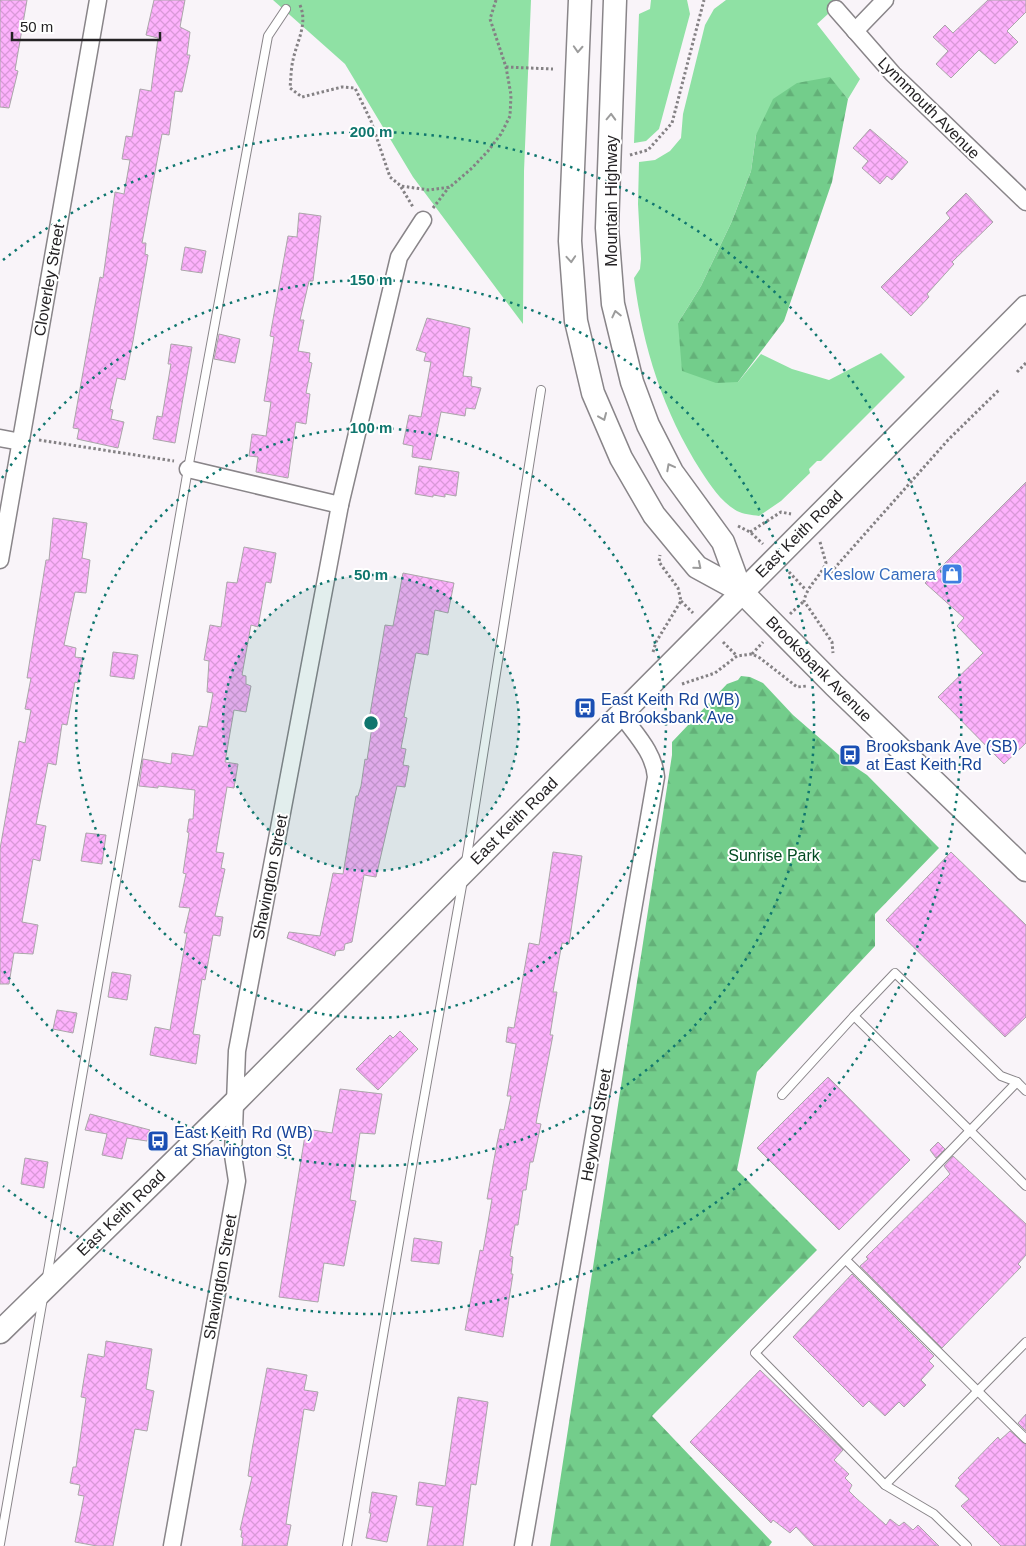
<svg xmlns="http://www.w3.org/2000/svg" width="1026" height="1546" font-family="Arial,sans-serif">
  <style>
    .green { fill: #8fe1a4 }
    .forest { fill: url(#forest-firs) }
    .building { fill: url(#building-cross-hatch); stroke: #aba6aa }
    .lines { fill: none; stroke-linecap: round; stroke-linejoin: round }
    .lane-casing { stroke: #898589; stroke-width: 10 }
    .street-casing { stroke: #898589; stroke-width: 19 }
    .secondary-casing { stroke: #898589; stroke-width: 25 }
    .path { stroke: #848184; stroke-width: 3; stroke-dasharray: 2.5 2.5; stroke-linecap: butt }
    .lane { stroke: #fff; stroke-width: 8 }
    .street { stroke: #fff; stroke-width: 16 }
    .secondary { stroke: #fff; stroke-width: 22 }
    .oneway { stroke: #9c9c9c }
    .ring { fill: none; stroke: #0f766e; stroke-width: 2.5; stroke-dasharray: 2.5 5 }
    .labels { text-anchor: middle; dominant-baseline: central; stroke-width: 4; stroke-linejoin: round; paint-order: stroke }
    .street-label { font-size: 16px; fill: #242224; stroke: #fff }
    .shop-label { font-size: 16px; fill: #366cbe; stroke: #fff; text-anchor: end }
    .transit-label { font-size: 16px; fill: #164399; stroke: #fff; text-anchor: start }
    .park-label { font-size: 16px; fill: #024b22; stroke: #fff }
    .centre { fill: #0f766e; stroke: #fff; stroke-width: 2.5 }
    .ring-label { font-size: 15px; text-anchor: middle; font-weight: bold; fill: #0f766e; stroke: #fff; stroke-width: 4; stroke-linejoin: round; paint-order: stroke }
  </style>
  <defs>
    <pattern id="forest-firs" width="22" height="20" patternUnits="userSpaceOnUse" patternTransform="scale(1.25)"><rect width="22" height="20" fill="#73cd8b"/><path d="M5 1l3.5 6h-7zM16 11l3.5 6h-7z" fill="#63b078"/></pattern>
    <pattern id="building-cross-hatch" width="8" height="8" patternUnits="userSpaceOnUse" patternTransform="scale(1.25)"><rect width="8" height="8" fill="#fdb2fc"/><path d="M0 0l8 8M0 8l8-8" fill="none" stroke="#d999d8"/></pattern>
  </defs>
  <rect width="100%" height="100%" fill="#f9f4f9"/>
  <g class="green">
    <polygon points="273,0 531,0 524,171 523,324 413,177 345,64"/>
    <polygon points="651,0 687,0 690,14 659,129 646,141 634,143 639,14 650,9"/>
    <path d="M726,0H837L840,3L817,24L860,79L848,99L830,78L756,135L751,171L732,221L701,286L678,323L738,382L761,354L792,369L829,380L881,353L905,377L821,461H817L809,469L810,473L781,501L759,516C752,515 743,514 737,511C721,502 711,486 701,471C663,411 643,348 634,278L640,269L641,259L638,204L639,162L655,160L670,151L681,138L683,114L705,25L714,9Z"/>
  </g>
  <g class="forest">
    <polygon points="830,77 848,99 832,182 784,321 738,382 716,383 682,371 678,323 701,286 732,221 751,171 756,135 773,99 797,83"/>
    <polygon points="741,676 750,677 763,683 793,715 846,761 867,775 939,848 875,914 875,946 757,1072 737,1170 817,1250 652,1416 772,1542 769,1546 550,1546 672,755 672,742 727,684 738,680"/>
  </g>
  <g class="building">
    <polygon points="0,0 27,0 15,70 18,71 9,108 0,107"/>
    <polygon points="154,0 185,0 180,27 190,32 187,55 190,55 182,92 175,91 169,135 162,134 142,243 146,243 145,254 148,255 133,341 125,380 117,378 110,409 113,410 111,419 124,422 118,448 77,439 79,429 73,428 100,277 103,278 115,192 124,194 130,160 122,159 126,136 132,137 140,89 151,91 158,38 146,35"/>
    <polygon points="988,0 1026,0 1026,12 1007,31 1018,42 995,64 979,50 951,78 936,64 948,51 933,37 945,25 953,33"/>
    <polygon points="870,129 908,162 892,180 887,176 880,184 862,168 868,161 853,148"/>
    <polygon points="966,193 993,222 952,262 954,264 927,294 929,297 911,316 881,287 950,218 946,213"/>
    <polygon points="299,213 321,216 313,281 309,281 300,320 304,320 298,351 310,353 309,362 312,363 306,393 310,394 306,424 296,422 288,478 256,472 258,457 249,456 252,434 266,436 271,402 264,401 274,337 270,336 288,236 297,237"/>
    <polygon points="185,247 206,251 202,273 181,270"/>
    <polygon points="427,318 470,328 463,376 472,377 471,386 481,388 475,409 466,408 465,416 441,412 431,460 412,457 413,446 403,444 409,415 421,417 431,362 424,361 426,353 416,350"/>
    <polygon points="219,334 240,339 235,363 214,359"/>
    <polygon points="171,344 192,347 175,443 153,439 157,416 162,417 171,364 168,364"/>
    <polygon points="419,466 459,472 456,496 445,494 445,497 433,495 433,497 415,494"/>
    <polygon points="1026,482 1026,743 1004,764 938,697 983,653 957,626 964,618 925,583"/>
    <polygon points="53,518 87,523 82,558 90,560 86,593 75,592 64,645 76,648 75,657 83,658 78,683 75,682 67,725 62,724 56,765 48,763 36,824 46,826 40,861 33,859 22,922 38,925 33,954 14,953 9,984 0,984 0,849 19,741 25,743 31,710 25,709 31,678 27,678 46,560 49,560"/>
    <polygon points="244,547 276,553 271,583 266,582 258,627 251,625 242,675 246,676 246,684 251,686 246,712 234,710 225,762 238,764 234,788 227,787 216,852 224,853 221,868 225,869 215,916 223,917 220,936 213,935 205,980 202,979 193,1034 200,1035 196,1064 150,1055 155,1027 170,1030 187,933 184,933 190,908 179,907 186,874 183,873 189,833 187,832 189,819 193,819 195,790 158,786 158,788 139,786 143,759 171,764 172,753 193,756 199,726 207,727 213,693 207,692 209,661 204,660 210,625 221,627 227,582 237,583"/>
    <polygon points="403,573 454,583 448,613 435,610 428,655 416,653 404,717 407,718 401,748 406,749 403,765 409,766 405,787 397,786 376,877 364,875 352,942 345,944 344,950 336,951 335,956 287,938 289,932 320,936 333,873 343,874 356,796 358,796 361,786 365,759 367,760 372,727 368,726 385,625 393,626"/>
    <polygon points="113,652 138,655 134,679 110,676"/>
    <polygon points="86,833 106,835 102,864 81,861"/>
    <polygon points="553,852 582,856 569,944 562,943 553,992 557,992 550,1035 553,1035 536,1123 541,1124 533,1162 530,1162 526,1190 523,1190 518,1225 515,1225 510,1256 513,1257 511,1274 513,1274 503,1337 465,1330 480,1250 483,1251 492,1199 487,1199 497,1143 500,1129 504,1130 511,1096 507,1096 516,1044 506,1042 508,1027 514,1028 529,943 539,945"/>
    <polygon points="951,852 1026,925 1026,1017 1005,1037 886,920"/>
    <polygon points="112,972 131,975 127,1000 108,997"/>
    <polygon points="57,1010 77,1013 73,1033 53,1029"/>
    <polygon points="400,1031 418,1049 378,1090 356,1069 390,1035 393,1038"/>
    <polygon points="828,1077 910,1160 839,1230 757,1148"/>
    <polygon points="340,1089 382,1094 375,1134 360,1133 350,1200 356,1201 344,1266 324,1263 318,1302 279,1297 306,1129 332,1133"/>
    <polygon points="90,1114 150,1130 147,1141 127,1138 122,1159 102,1155 107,1134 85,1130"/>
    <polygon points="938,1142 945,1149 936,1158 930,1150"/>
    <polygon points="953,1156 1026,1224 1026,1255 1018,1264 1021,1267 942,1348 860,1266 868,1259 866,1257 950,1174 944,1166"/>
    <polygon points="25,1158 48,1162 44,1188 21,1184"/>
    <polygon points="414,1238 442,1242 439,1264 411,1261"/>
    <polygon points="852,1274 934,1356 929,1361 934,1366 921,1380 926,1385 904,1407 899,1402 885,1416 869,1401 863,1407 793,1337"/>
    <polygon points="106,1341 152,1349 146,1389 154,1391 147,1431 135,1429 113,1546 97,1546 75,1542 84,1496 78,1495 80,1485 70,1483 73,1467 76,1467 86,1398 81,1397 88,1354 104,1357"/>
    <polygon points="267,1368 307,1375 304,1390 318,1392 314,1411 304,1409 286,1524 291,1525 287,1546 242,1546 243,1538 241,1537 242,1530 240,1530 252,1477 248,1476 251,1455"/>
    <polygon points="760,1370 843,1450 834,1460 849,1474 845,1478 852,1485 849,1491 856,1498 886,1525 890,1519 899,1526 904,1522 913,1530 918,1525 939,1546 814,1546 796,1527 790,1533 773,1520 771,1523 690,1442"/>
    <polygon points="458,1397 488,1402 476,1485 471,1484 463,1546 427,1546 433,1507 416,1505 419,1482 445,1486"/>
    <polygon points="1026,1414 1026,1431 1018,1423"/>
    <polygon points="1010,1431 1026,1444 1026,1546 1001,1546 961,1506 969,1499 955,1486 960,1480 958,1478 998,1437 1000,1440"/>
    <polygon points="372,1492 397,1496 387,1542 366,1538 371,1513 369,1513"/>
  </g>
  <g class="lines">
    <g class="lane-casing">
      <g id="lane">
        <polyline points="466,862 541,390"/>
        <polyline points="1026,1091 1017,1082 1001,1076 895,973 854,1016 1026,1186"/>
        <polyline points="782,1095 854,1016"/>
        <polyline points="846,1260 1026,1439"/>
        <polyline points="47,1277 188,469 268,36 286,9"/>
        <polyline points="885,1485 1026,1342"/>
        <polyline points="0,1544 43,1298"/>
        <polyline points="347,1546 416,1143 463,880"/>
        <polyline points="967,1546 934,1514 885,1485 755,1353 1017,1082"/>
      </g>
    </g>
    <g class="street-casing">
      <g id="street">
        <polyline points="836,9 893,74 1026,202"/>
        <polyline points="855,31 885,0"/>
        <polyline points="0,438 21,442"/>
        <polyline points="188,469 340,505"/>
        <polyline points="0,560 98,0"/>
        <polyline points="172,1546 237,1181 233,1155 237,1051 340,505 399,257 423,220"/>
        <path d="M523,1546L656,777C654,752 635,734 621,714"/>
      </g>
    </g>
    <g class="secondary-casing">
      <g id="secondary">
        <polyline points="580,0 570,241 576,321 593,393 621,458 654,515 697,567 741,591 834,685 1026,870"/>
        <polyline points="615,0 607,228 613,304 632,382 648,425 672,472 723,542 741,591"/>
        <polyline points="0,1332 235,1102 1026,307"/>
      </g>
    </g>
    <g class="path">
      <path d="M300,5C308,24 297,41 293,60C291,68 291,78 290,88L302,97L342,87L355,88L371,121L390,177L401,186L429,190L450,187L472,168L488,151L501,134L510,116L511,95L506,67L490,19L496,0"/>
      <polyline points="506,67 553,69"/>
      <polyline points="630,155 648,150 672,123 704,0"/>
      <polyline points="401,187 413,207"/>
      <polyline points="433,208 449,187"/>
      <polyline points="1017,372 1026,363"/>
      <polyline points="39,440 174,461"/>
      <polyline points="738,526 750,532 763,544"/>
      <polyline points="750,532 781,512 791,514"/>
      <path d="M820,542L826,563C820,577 807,586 804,601L832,642L833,653"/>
      <polyline points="789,572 806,590"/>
      <polyline points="824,580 948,440 999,390"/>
      <polyline points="681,601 693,613"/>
      <polyline points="790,614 804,601"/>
      <polyline points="723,642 737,656"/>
      <polyline points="653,652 656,642 681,601 678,588 659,562 660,555"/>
      <polyline points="752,654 763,642"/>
      <polyline points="682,684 715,673 737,656 752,654 760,658 797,687 807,686"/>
    </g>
    <use href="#lane" class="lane"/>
    <use href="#street" class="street"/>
    <use href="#secondary" class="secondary"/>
  </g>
  <defs><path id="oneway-chevron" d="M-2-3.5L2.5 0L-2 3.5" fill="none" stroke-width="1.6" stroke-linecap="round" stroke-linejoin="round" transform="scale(1.25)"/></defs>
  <g class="oneway">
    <use href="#oneway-chevron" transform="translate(578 49) rotate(93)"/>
    <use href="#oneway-chevron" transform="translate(611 117) rotate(-88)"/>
    <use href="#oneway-chevron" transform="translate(571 259) rotate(86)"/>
    <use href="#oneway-chevron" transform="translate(616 314) rotate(-103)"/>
    <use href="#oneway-chevron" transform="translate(603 417) rotate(67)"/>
    <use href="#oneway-chevron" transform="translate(670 467) rotate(-118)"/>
    <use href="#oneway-chevron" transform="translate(698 566) rotate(40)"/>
  </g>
  <circle cx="371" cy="723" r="148" fill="#0f766e" fill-opacity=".12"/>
  <g class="ring">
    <circle cx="371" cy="723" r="148"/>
    <circle cx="371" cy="723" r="295"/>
    <path d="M2 478A443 443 0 1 1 2 968"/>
    <path d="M3 260A591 591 0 1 1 3 1186"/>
  </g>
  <defs>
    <g id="shop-square" transform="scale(1.125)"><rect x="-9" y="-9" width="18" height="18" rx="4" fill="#3f7fe0" stroke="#fff"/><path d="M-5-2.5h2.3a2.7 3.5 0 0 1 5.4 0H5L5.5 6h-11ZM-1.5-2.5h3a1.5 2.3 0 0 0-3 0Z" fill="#fff"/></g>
    <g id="bus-square" transform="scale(1.125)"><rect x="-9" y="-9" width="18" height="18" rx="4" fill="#1a4fb4" stroke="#fff"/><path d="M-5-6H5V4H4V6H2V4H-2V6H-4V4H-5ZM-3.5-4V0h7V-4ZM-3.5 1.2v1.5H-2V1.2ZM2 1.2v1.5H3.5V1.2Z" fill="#fff"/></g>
  </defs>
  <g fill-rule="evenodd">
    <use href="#shop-square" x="952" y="574"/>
    <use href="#bus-square" x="585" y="708"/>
    <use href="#bus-square" x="850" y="755"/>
    <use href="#bus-square" x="158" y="1141"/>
  </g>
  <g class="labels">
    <g class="street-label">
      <text transform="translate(929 108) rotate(45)">Lynnmouth Avenue</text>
      <text transform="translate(611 201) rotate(-90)">Mountain Highway</text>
      <text transform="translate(49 280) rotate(-80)">Cloverley Street</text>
      <text transform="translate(799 534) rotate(-45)">East Keith Road</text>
      <text transform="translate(819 669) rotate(45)">Brooksbank Avenue</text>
      <text transform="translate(514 821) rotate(-45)">East Keith Road</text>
      <text transform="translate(270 877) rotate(-79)">Shavington Street</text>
      <text transform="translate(596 1125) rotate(-80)">Heywood Street</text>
      <text transform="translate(121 1213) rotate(-44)">East Keith Road</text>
      <text transform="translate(220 1277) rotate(-80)">Shavington Street</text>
    </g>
    <g class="shop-label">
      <text x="936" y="574">Keslow Camera</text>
    </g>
    <g class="transit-label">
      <text x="601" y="699">East Keith Rd (WB)<tspan x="601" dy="18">at Brooksbank Ave</tspan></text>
      <text x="866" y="746">Brooksbank Ave (SB)<tspan x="866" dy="18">at East Keith Rd</tspan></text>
      <text x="174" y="1132">East Keith Rd (WB)<tspan x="174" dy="18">at Shavington St</tspan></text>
    </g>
    <g class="park-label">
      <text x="774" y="855">Sunrise Park</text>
    </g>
  </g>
  <circle cx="371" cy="723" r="8" class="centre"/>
  <g class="ring-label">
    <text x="371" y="137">200 m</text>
    <text x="371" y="285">150 m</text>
    <text x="371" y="433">100 m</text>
    <text x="371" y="580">50 m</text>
  </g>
  <path d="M12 32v8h148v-8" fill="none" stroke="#242224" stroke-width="2.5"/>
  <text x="20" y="32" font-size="15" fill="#242224" stroke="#ffffff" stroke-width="4" paint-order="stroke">50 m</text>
</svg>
